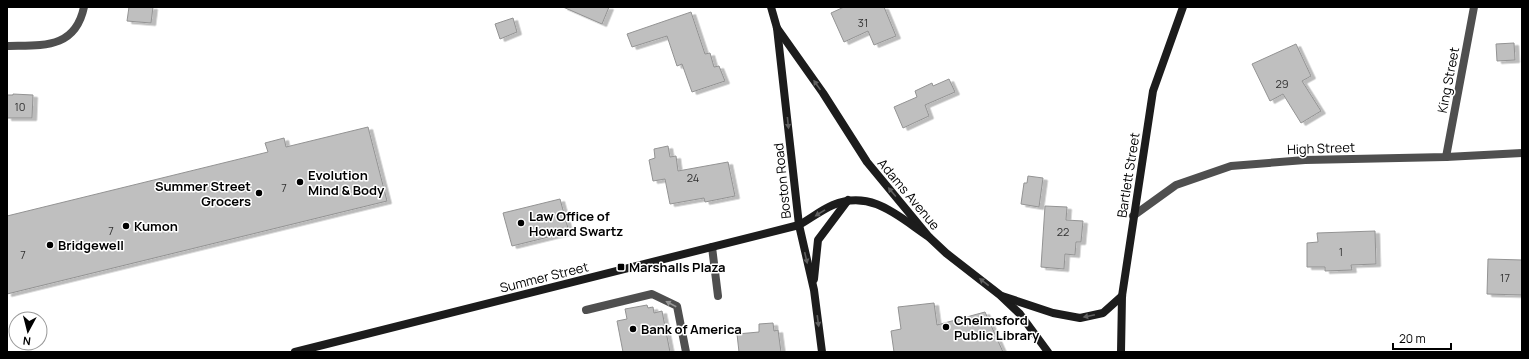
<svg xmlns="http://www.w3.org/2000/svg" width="1529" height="359" font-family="Manrope,sans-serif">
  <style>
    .building { fill: #bfbfbf; stroke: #939393; filter: url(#shadow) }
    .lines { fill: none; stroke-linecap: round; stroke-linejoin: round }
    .lane { stroke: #4f4f4f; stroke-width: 8 }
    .street { stroke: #4f4f4f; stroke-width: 8 }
    .secondary { stroke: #1c1c1c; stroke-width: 8 }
    .oneway { fill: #606060 }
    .oneway2 { fill: #959595 }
    .poi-dot { fill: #000; stroke: #fff; stroke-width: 1.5 }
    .labels { text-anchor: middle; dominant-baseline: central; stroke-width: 3; stroke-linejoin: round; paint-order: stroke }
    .number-label { font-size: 11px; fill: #303030 }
    .street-label { font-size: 13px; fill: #000; stroke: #fff }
    .poi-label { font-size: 13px; font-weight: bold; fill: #000; stroke: #fff; text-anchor: start }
  </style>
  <defs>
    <filter id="shadow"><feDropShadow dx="4.5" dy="2.5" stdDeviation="0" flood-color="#0004"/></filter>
  </defs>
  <rect width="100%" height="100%" fill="#fff"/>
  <g class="building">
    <polygon points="129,7 153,7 151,23 127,21"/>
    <polygon points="563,7 609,7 602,24"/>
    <polygon points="844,7 884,7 896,36 874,45 868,31 844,42 831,13"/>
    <polygon points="691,12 705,54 710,53 714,67 719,66 725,81 692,92 682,64 677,66 667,36 632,47 627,34"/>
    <polygon points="513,18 517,32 500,39 495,24"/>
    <polygon points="1514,43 1515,60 1497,61 1496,44"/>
    <polygon points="1296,44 1311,76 1302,81 1321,111 1301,123 1283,94 1270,101 1252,64"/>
    <polygon points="949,79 955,92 925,105 929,116 903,128 894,107 917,97 915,91 932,83 933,86"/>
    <polygon points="13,94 33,95 32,118 7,118 7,95 13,95"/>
    <polygon points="368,127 387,201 7,294 7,216 268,152 265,143 284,138 286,147"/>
    <polygon points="668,146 670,157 676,156 678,171 728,162 735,196 705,202 704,198 670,204 665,179 653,181 649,160 655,158 654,149"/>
    <polygon points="1028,176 1043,178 1039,207 1021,204 1024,183 1027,183"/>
    <polygon points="560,199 569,232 512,246 503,213"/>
    <polygon points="1045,206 1067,207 1066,220 1083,221 1081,242 1076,242 1075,255 1065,254 1064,269 1041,267"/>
    <polygon points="1375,231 1376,264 1351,265 1352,270 1325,271 1325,267 1307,267 1307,243 1318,242 1317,233"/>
    <polygon points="1488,259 1522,260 1522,295 1487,294"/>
    <polygon points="934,303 937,325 985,312 1003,352 894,352 891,331 901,329 898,307"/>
    <polygon points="647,305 648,308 653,307 654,313 662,311 670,352 623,352 617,321 627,319 625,309"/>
    <polygon points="773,323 774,331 778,330 781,352 739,352 737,334 759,332 759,324"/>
  </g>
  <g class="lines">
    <g class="lane">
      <polyline points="712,247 718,296"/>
      <polyline points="586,310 652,294 677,306 686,352"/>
    </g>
    <g class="street">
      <path d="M7,46C41,45 75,50 84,7"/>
      <polyline points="1446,157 1474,7"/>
      <polyline points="1133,216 1176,185 1231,166 1305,160 1446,157 1522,153"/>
    </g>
    <g class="secondary">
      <polyline points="771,7 777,28 799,225 814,290 822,352"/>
      <polyline points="777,28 823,93 867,162 929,237 946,253 1000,295 1020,314 1048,352"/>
      <polyline points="814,279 818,240 848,200"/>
      <polyline points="1002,296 1053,313 1080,318 1103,313 1122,296"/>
      <path d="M295,352L799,225C810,219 821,210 833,205C872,189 899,217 929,237"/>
      <polyline points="1121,352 1122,296 1153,91 1183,7"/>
    </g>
  </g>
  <defs><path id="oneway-solid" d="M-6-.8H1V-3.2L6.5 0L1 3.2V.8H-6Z"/></defs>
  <g class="oneway">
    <use href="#oneway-solid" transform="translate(817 85) rotate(-125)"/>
    <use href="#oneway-solid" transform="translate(788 123) rotate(84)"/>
    <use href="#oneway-solid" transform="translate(892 192) rotate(-130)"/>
    <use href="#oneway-solid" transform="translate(820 213) rotate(148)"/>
    <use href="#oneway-solid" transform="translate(806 258) rotate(77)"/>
    <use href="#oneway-solid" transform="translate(984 282) rotate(-142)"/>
    <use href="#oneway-solid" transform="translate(1089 316) rotate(168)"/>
    <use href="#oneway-solid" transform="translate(818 321) rotate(82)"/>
  </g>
  <use class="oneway2" href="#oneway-solid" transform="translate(671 304) rotate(-152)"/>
  <g class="poi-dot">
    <circle cx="300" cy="182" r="4"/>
    <circle cx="259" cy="193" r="4"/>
    <circle cx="521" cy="223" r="4"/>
    <circle cx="126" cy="226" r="4"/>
    <circle cx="50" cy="245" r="4"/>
    <rect x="617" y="263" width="8" height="8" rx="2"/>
    <circle cx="946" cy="327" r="4"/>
    <circle cx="633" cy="329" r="4"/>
  </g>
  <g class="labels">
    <g class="number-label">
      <text x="863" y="22">31</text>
      <text x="1282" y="83">29</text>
      <text x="20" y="106">10</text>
      <text x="693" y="177">24</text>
      <text x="284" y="187">7</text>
      <text x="111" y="230">7</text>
      <text x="1063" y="231">22</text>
      <text x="1341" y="251">1</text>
      <text x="23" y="254">7</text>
      <text x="1505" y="277">17</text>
    </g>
    <g class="street-label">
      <text transform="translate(1448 80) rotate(-79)">King Street</text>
      <text transform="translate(1321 148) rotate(-2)">High Street</text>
      <text transform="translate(1128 175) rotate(-81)">Bartlett Street</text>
      <text transform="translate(782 181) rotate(-96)">Boston Road</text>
      <text transform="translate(909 194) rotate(50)">Adams Avenue</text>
      <text transform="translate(544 277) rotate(-14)">Summer Street</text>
    </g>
    <g class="poi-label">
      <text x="308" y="175">Evolution<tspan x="308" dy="15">Mind &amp; Body</tspan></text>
      <text x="251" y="186" text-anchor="end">Summer Street<tspan x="251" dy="15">Grocers</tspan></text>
      <text x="529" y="216">Law Office of<tspan x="529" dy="15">Howard Swartz</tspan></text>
      <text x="134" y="226">Kumon</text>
      <text x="58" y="245">Bridgewell</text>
      <text x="629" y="267">Marshalls Plaza</text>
      <text x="954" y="320">Chelmsford<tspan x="954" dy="15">Public Library</tspan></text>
      <text x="641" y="329">Bank of America</text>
    </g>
  </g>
  <rect width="1529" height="359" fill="none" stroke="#000000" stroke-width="16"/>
  <g transform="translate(28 331) rotate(187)"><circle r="19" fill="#ffffff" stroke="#999999"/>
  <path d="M0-3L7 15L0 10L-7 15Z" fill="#000000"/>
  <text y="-6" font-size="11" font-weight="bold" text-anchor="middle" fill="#000000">N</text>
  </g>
  <path d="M1393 343v6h58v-6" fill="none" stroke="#000000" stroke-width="2"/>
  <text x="1399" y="343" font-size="12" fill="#000000" stroke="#ffffff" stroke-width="3" paint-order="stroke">20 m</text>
</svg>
